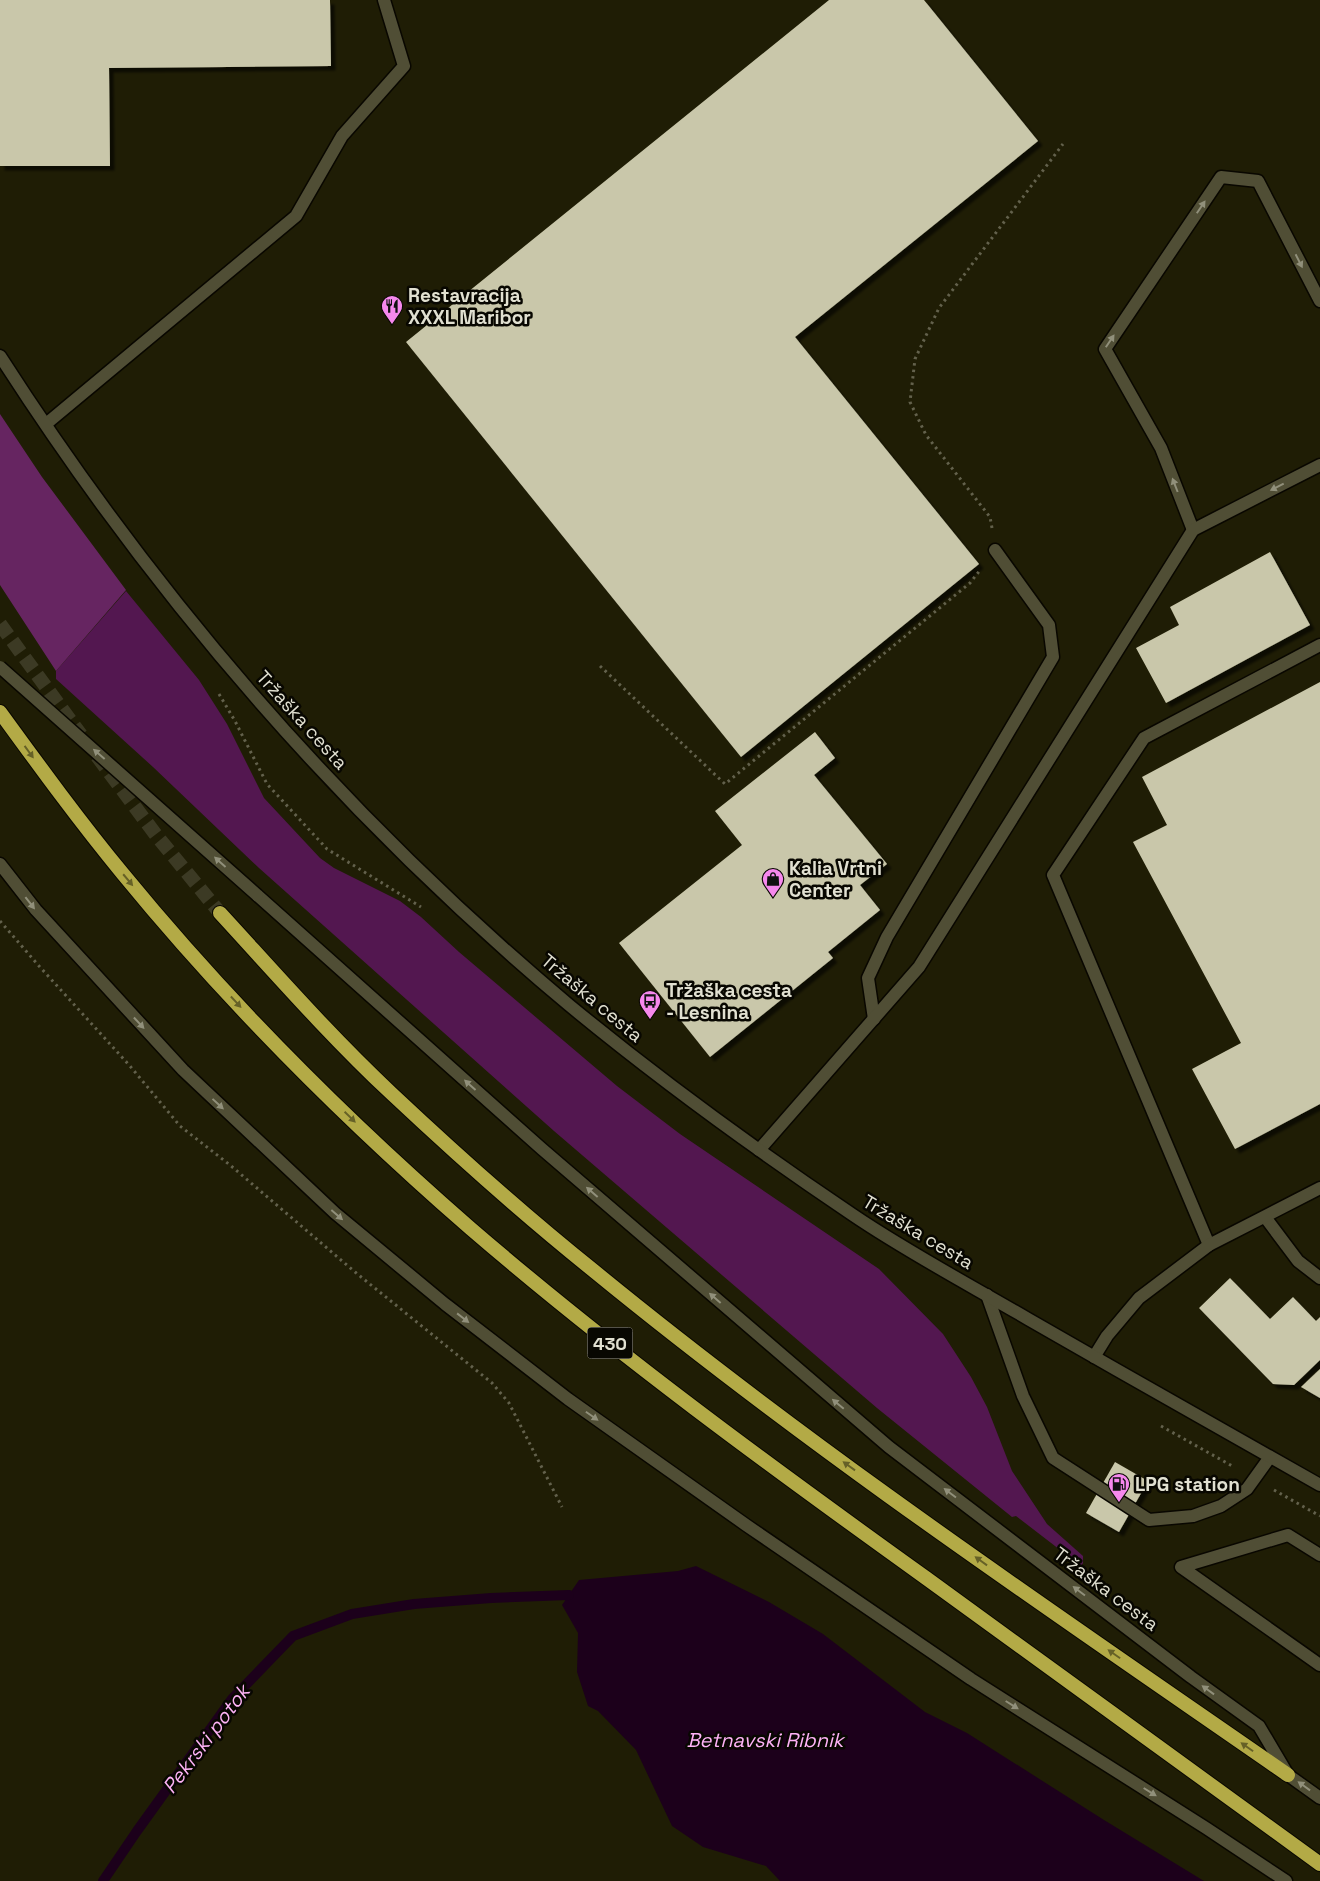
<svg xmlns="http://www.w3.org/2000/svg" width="1320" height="1881" font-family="'Space Grotesk',sans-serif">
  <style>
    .green { fill: #531750 }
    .forest { fill: #662561 }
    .water { fill: #1c001b }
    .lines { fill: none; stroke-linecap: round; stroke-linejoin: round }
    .stream { stroke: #1c001b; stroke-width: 10 }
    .building { fill: #c9c7aa; filter: url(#shadow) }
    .trunk-tunnel { stroke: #3c3a24; stroke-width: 14; stroke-dasharray: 14 7; stroke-linecap: butt }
    .service-casing { stroke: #090700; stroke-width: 15 }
    .tertiary-casing { stroke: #090700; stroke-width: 15 }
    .secondary-casing { stroke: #090700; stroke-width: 15 }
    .trunk-casing { stroke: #090700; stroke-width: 16 }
    .path { stroke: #63614c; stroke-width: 3; stroke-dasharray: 2.5 4; stroke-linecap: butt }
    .service { stroke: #504e35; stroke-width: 12 }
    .tertiary { stroke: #504e35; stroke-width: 12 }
    .secondary { stroke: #504e35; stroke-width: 12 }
    .trunk { stroke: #b3aa46; stroke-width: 14 }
    .secondary-bridge-casing { stroke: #090700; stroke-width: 15; stroke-linecap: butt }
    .secondary-bridge { stroke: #504e35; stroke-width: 12 }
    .oneway { fill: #91907b }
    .oneway2 { fill: #666127 }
    .labels { text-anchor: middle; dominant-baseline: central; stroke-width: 5; stroke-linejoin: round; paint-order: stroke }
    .shield { fill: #080701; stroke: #a09f93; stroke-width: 1 }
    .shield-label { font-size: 18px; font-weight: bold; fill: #e1e0d1 }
    .poi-label { font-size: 19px; font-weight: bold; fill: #e1e0d1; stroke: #080701; text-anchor: start }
    .street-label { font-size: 19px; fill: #e1e0d1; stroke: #080701 }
    .water-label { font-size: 20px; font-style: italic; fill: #feb3f6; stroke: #080701 }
  </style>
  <defs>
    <filter id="shadow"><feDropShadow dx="4.5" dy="4.5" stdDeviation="1" flood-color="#0009"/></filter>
  </defs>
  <rect width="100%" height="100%" fill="#1f1d05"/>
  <polygon class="green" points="126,591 199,680 227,724 264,798 320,858 334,868 400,901 421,917 459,952 617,1086 680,1134 879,1269 943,1334 971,1377 987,1407 1012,1471 1047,1524 1083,1556 1083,1563 1081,1566 1016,1516 1012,1517 877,1408 554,1131 259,868 153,767 56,679 56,671"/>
  <polygon class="forest" points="0,414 42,477 126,590 56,671 0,585"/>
  <polygon class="water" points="696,1566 769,1602 823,1634 925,1712 967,1733 1104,1820 1204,1881 780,1881 766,1866 703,1847 672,1826 636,1750 598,1711 588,1706 577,1672 578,1633 562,1605 579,1580 678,1571"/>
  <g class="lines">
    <polyline class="stream" points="103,1881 137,1831 232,1699 293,1636 352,1614 414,1604 491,1598 569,1595"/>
  </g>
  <g class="building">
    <polygon points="0,0 330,0 331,66 109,68 110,166 0,166"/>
    <polygon points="829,0 924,0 1038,141 795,337 979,564 741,757 406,342"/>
    <polygon points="1270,552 1310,625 1166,703 1136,648 1179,625 1170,607"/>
    <polygon points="1320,682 1320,1104 1235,1149 1192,1069 1241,1043 1133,842 1167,825 1142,777"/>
    <polygon points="815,732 835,758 814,775 887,864 860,885 880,910 828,952 833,958 710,1057 619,943 742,845 715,811"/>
    <polygon points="1230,1278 1270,1319 1293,1297 1316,1321 1320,1317 1320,1360 1294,1385 1273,1384 1199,1308"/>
    <polygon points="1320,1369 1320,1398 1301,1387"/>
    <polygon points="1115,1462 1148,1481 1119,1532 1086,1513"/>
  </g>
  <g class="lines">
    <g class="trunk-tunnel">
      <polyline points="0,624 81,735"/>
      <polyline points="97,756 156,835 220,913"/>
    </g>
    <g class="service-casing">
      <g id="service">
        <polyline points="46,424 296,216 342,136 404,66 384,0"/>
        <polyline points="1193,530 1161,448 1105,349 1221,177 1258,181 1320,301"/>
        <polyline points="874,1019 868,978 887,937 1053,657 1049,625 995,550"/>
        <polyline points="759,1150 919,967 1193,530 1320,465"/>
        <polyline points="1265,1217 1298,1261 1320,1278"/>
        <polyline points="1209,1245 1053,875 1144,738 1320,645"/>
        <polyline points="987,1295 1023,1396 1053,1458 1149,1520 1193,1516 1221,1506 1247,1489 1270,1457"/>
        <polyline points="1094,1357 1107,1336 1139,1298 1209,1245 1320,1188"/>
        <polyline points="1320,1555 1288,1535 1181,1567 1320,1665"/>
      </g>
    </g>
    <g class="tertiary-casing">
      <path id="tertiary" d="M0,356C156,599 347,819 569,1005C660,1080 755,1149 853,1215C909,1253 970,1285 1028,1319C1125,1375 1223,1430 1320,1485"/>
    </g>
    <g class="secondary-casing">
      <g id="secondary">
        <polyline points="0,864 36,910 183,1070 335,1213 445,1304 568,1399 746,1525 971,1679 1206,1828 1286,1881"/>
        <polyline points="257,895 542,1149 889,1447 1191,1677 1259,1726 1288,1775 1320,1798"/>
      </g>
    </g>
    <g class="trunk-casing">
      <g id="trunk">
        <path d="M0,712C40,767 80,822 123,874C227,1001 346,1120 470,1228C615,1353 770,1466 926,1578C1057,1673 1189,1769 1320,1864"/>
        <path d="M220,913C276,974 331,1037 391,1093C457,1155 524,1215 594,1271C815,1452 1053,1612 1288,1775"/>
      </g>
    </g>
    <g class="path">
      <polyline points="992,528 990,517 926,435 910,402 915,359 939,308 1063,144"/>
      <polyline points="600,666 725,784 970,583 981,569"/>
      <polyline points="219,694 235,721 267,784 327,849 421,907"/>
      <polyline points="0,921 39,966 130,1066 180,1126 230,1165 355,1272 492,1383 509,1403 562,1507"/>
      <polyline points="1161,1426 1234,1467"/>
      <polyline points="1274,1490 1320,1516"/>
    </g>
    <use href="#service" class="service"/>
    <use href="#tertiary" class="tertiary"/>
    <use href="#secondary" class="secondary"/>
    <use href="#trunk" class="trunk"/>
    <g class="secondary-bridge-casing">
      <polyline id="secondary-bridge" points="0,667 257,895"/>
    </g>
    <use href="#secondary-bridge" class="secondary-bridge"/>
  </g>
  <defs><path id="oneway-solid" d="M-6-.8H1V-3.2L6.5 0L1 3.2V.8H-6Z" transform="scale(1.25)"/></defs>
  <g class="oneway">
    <use href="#oneway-solid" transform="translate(1201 207) rotate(-56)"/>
    <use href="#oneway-solid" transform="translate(1299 261) rotate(63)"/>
    <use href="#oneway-solid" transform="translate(1110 341) rotate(-56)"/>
    <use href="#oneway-solid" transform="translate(1175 485) rotate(-111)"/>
    <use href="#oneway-solid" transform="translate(1277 487) rotate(153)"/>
    <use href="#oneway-solid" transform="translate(99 754) rotate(-139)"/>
    <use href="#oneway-solid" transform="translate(220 862) rotate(-138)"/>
    <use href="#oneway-solid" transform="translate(30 903) rotate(52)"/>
    <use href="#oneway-solid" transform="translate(139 1023) rotate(47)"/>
    <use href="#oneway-solid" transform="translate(470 1085) rotate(-138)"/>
    <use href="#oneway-solid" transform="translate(218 1104) rotate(43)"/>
    <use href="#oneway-solid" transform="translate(592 1192) rotate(-139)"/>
    <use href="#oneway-solid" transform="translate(337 1215) rotate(41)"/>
    <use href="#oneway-solid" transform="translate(715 1298) rotate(-139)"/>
    <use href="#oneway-solid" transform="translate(463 1318) rotate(38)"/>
    <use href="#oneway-solid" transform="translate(838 1404) rotate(-140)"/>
    <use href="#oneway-solid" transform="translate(592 1416) rotate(35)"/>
    <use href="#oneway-solid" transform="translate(950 1493) rotate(-143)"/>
    <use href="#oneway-solid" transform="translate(1079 1591) rotate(-143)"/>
    <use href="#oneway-solid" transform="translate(1208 1690) rotate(-144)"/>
    <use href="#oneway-solid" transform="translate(1012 1705) rotate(32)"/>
    <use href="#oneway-solid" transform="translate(1304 1786) rotate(-144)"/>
    <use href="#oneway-solid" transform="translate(1150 1792) rotate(32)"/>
  </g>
  <g class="oneway2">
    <use href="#oneway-solid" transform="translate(29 752) rotate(54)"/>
    <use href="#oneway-solid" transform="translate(128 880) rotate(50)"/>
    <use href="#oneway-solid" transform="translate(236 1002) rotate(47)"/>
    <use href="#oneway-solid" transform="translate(350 1117) rotate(44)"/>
    <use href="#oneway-solid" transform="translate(849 1466) rotate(-144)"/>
    <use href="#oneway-solid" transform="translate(981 1561) rotate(-144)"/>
    <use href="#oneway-solid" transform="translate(1114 1654) rotate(-145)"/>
    <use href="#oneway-solid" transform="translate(1247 1747) rotate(-145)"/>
  </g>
  <defs>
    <g id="restaurant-pin" transform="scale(1.125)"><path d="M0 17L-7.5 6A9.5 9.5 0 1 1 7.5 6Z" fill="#f688ed" stroke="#080701"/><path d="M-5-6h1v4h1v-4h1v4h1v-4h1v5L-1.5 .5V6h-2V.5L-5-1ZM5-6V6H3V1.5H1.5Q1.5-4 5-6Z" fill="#111"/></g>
    <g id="shop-pin" transform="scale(1.125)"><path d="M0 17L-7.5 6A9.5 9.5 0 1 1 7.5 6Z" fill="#f688ed" stroke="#080701"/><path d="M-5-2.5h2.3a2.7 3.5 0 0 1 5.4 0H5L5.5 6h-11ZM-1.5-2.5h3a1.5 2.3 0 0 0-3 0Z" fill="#111"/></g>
    <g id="bus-pin" transform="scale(1.125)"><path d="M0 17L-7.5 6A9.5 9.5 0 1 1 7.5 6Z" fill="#f688ed" stroke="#080701"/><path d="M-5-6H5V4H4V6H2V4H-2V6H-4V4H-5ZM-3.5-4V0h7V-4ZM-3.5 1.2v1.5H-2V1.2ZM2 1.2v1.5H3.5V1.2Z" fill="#111"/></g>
    <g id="fuel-pin" transform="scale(1.125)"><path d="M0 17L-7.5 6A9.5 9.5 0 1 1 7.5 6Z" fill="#f688ed" stroke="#080701"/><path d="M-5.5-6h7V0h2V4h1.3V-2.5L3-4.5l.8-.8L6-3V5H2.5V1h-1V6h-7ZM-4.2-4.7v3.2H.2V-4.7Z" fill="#111"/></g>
  </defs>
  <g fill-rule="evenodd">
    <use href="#restaurant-pin" x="392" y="306"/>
    <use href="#shop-pin" x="773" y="879"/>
    <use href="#bus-pin" x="650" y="1001"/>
    <use href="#fuel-pin" x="1119" y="1484"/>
  </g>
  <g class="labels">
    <rect class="shield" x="587.5" y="1327.5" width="45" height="31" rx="4"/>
    <g class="shield-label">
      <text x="610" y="1343">430</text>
    </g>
    <g class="poi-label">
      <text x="408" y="295">Restavracija<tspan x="408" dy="22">XXXL Maribor</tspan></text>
      <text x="789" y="868">Kalia Vrtni<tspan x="789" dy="22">Center</tspan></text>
      <text x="666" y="990">Tržaška cesta<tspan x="666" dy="22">- Lesnina</tspan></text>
      <text x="1135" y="1484">LPG station</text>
    </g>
    <g class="street-label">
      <text transform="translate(302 720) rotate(48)">Tržaška cesta</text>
      <text transform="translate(592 998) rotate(40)">Tržaška cesta</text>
      <text transform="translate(918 1232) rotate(31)">Tržaška cesta</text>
      <text transform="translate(1106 1589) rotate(37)">Tržaška cesta</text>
    </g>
    <g class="water-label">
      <text transform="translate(206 1739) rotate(-53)">Pekrski potok</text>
      <text x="765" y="1740">Betnavski Ribnik</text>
    </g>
  </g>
</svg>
